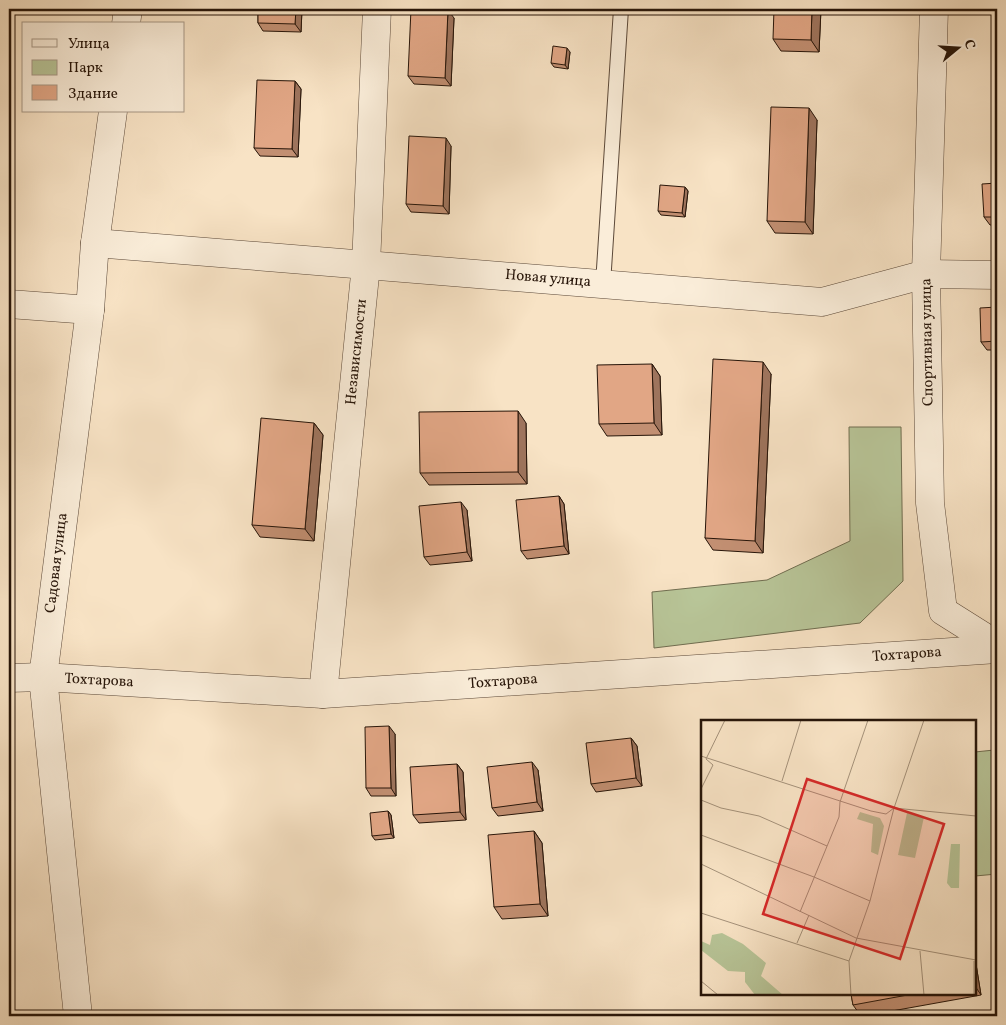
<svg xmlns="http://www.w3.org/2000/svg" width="1006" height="1025" font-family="Vollkorn,serif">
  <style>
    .green { fill: #b8c598; stroke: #706d50 }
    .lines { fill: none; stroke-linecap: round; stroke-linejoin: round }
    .service-casing { stroke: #5b4838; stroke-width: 16 }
    .minor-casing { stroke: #5b4838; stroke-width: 29 }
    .service { stroke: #faedd9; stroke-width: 14 }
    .minor { stroke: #faedd9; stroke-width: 28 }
    .wall { fill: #c28f72; stroke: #271509 }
    .shaded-wall { fill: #9e745d; stroke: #271509 }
    .building { fill: #e1a685; stroke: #271509 }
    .labels { text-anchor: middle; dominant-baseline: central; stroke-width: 4.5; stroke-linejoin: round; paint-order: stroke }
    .street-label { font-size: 15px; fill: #271509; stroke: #faedd9 }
    .inset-road { fill: none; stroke: #a4917a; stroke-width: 1 }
    .view { fill: #d62828; fill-opacity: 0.15; stroke: #d62828; stroke-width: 2.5 }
    .inset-edge { fill: none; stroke: #271509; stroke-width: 2.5 }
  </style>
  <rect width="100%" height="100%" fill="#f8e3c5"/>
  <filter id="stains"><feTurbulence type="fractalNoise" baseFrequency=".004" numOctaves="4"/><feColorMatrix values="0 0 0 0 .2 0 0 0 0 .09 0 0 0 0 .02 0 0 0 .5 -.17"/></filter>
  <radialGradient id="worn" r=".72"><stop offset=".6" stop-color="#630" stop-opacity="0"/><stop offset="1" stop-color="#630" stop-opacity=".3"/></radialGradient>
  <g class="green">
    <polygon points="849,427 901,427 903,581 860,623 654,648 652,592 767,580 850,541"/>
    <polygon points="994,750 997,781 997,874 975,876 975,752"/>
  </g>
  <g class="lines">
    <g class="service-casing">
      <polyline id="service" points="603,284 621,9"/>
    </g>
    <g class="minor-casing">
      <g id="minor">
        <polyline points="934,9 926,274 930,503 943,611 997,645"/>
        <polyline points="126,24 128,9"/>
        <polyline points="95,243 822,302 926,274 997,275"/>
        <polyline points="9,304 90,310"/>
        <polyline points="9,678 43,677 323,694 997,649"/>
        <polyline points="323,694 366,265 377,9"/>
        <polyline points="78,1016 43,677 90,310 95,243 113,111"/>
      </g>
    </g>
    <use href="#service" class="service"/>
    <use href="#minor" class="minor"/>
  </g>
  <g class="wall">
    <polygon points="258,9 302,9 301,32 263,31 258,23"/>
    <polygon points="821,9 819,52 781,51 773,39"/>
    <polygon points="454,18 451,86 414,84 408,76"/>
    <polygon points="570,52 568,69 554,67 551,63"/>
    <polygon points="295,81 301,89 298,157 260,156 254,148"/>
    <polygon points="817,120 813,234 775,233 767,221"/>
    <polygon points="451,146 449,214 411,212 406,204"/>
    <polygon points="997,183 997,225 990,225 984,217"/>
    <polygon points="685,187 688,191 685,217 661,215 658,211"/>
    <polygon points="997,307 997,350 987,350 981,342"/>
    <polygon points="652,364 660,376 662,435 607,436 599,424"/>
    <polygon points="771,374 763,553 713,550 705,538"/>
    <polygon points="314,423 323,435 314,541 260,537 252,525"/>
    <polygon points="526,423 527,484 429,485 420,473"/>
    <polygon points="559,496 564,504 569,554 527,559 521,551"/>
    <polygon points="467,510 472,561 430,565 424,557"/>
    <polygon points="395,734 396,796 371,796 366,788"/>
    <polygon points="631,738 637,746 642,786 596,792 591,784"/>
    <polygon points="457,764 463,772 466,820 419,823 413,815"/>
    <polygon points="538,770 543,811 498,816 492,808"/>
    <polygon points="388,811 391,815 394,838 375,840 372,836"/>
    <polygon points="534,831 542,843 548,916 502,919 494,907"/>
    <polygon points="975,958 981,995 864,1016 861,1016 853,1005 851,994 975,994"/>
  </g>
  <g class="shaded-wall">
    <polygon points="296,9 302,9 301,32 295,24"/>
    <polygon points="812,9 821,9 819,52 811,40"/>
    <polygon points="448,10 454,18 451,86 445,78"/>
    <polygon points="567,48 570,52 568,69 565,65"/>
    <polygon points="295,81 301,89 298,157 292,149"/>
    <polygon points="809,108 817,120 813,234 805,222"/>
    <polygon points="446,138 451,146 449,214 443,206"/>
    <polygon points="685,187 688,191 685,217 682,213"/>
    <polygon points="763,362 771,374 763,553 755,541"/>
    <polygon points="652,364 660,376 662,435 654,423"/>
    <polygon points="518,411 526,423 527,484 518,472"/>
    <polygon points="314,423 323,435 314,541 305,529"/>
    <polygon points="559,496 564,504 569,554 564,546"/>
    <polygon points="461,502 467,510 472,561 467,552"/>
    <polygon points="389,726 395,734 396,796 391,788"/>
    <polygon points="631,738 637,746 642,786 636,778"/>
    <polygon points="532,762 538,770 543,811 537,802"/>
    <polygon points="457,764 463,772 466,820 460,812"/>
    <polygon points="388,811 391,815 394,838 391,834"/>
    <polygon points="534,831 542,843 548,916 540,904"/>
    <polygon points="975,958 981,995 975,986"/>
  </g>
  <g class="building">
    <polygon points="258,9 296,9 295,24 258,23"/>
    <polygon points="411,9 448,10 445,78 408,76"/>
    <polygon points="774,9 812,9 811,40 773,39"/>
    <polygon points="553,46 567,48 565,65 551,63"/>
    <polygon points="257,80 295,81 292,149 254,148"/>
    <polygon points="771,107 809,108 805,222 767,221"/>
    <polygon points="409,136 446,138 443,206 406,204"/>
    <polygon points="997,183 997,217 984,217 982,184"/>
    <polygon points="660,185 685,187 682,213 658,211"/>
    <polygon points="997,307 997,341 981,342 980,308"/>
    <polygon points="713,359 763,362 755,541 705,538"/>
    <polygon points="652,364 654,423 599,424 597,365"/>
    <polygon points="518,411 518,472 420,473 419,412"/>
    <polygon points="261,418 314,423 305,529 252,525"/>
    <polygon points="559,496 564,546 521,551 516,500"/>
    <polygon points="461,502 467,552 424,557 419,506"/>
    <polygon points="389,726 391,788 366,788 365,727"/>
    <polygon points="631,738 636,778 591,784 586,743"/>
    <polygon points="532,762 537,802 492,808 487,767"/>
    <polygon points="457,764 460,812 413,815 410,767"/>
    <polygon points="388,811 391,834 372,836 370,813"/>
    <polygon points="534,831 540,904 494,907 488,835"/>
    <polygon points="851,994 913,994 853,1005"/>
    <polygon points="220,1013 221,1016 198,1016"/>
  </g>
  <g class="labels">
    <g class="street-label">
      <text transform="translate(548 279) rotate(5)">Новая улица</text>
      <text transform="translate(928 342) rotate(-91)">Спортивная улица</text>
      <text transform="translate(357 352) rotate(-84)">Независимости</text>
      <text transform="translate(57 563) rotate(-83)">Садовая улица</text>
      <text transform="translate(907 655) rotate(-4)">Тохтарова</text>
      <text transform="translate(99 681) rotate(3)">Тохтарова</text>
      <text transform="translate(503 682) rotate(-4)">Тохтарова</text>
    </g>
  </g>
  <g transform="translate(701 720)">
    <rect width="275" height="275" fill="#f8e3c5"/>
    <path d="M159,92L179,98L183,106L177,135L170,132L172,104L156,99ZM206,93L223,97L214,138L197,135ZM250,124H259L258,168H250L246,163ZM21,213L42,224L65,243L60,256L82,275H54L44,262V252L27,251L0,230V221L9,225L11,215Z" fill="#b8c598"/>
    <path class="inset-road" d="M0,36L170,91L185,94L193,88L275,96M81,61L100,0M0,69L12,45L5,39L24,0M0,80L20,88L58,96L126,126M0,115L113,157L169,181M0,144L155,218L275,240M99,192L138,97L139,82L167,0M0,193L148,241M96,223L108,195M219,231L223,275M273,241V275M0,261L17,275M150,275L148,241L169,181L193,88L223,0"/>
    <path class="view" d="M106,59L243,104L199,239L62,194Z"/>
    <rect width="275" height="275" class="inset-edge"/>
  </g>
  <rect width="1006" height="1025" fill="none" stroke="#f8e3c5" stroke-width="30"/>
  <rect x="10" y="10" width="986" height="1005" fill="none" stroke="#271509" stroke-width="2.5"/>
  <rect x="15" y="15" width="976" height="995" fill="none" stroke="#271509"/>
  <rect x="22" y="22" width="162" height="90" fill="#faedd9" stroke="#a69786"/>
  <rect x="32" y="39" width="25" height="8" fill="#faedd9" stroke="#a69786"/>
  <text x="68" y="48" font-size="15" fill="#271509">Улица</text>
  <rect x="32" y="60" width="25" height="15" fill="#b8c598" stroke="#a69786"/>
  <text x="68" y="72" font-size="15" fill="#271509">Парк</text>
  <rect x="32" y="85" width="25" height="15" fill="#e1a685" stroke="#a69786"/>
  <text x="68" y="98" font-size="15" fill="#271509">Здание</text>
  <g transform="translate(958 48) rotate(72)" stroke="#faedd9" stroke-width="4" paint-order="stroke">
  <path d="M0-4L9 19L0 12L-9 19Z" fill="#271509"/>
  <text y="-8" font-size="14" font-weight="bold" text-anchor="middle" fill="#271509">С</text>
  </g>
  <rect width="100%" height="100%" filter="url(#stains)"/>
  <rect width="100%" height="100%" fill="url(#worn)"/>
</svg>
